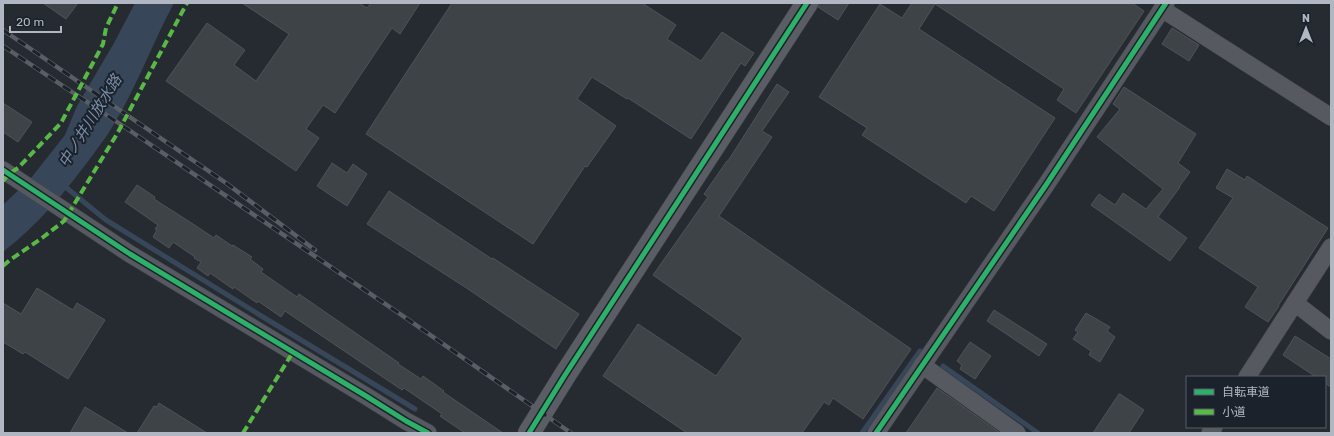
<svg xmlns="http://www.w3.org/2000/svg" width="1334" height="436" font-family="Rubik,'Noto Sans JP',sans-serif">
  <style>
    .water { fill: #374659 }
    .lines { fill: none; stroke-linecap: round; stroke-linejoin: round }
    .stream { stroke: #374659; stroke-width: 5 }
    .building { fill: #3e4348; stroke: #4e5359 }
    .street-casing { stroke: #44474c; stroke-width: 18 }
    .secondary-casing { stroke: #44474c; stroke-width: 23 }
    .street { stroke: #56595f; stroke-width: 17 }
    .secondary { stroke: #5a5e64; stroke-width: 22 }
    .rail-casing { stroke: #5a5d63; stroke-width: 4.5 }
    .rail { stroke: #1b222b; stroke-width: 3; stroke-dasharray: 9; stroke-linecap: butt }
    .quiet { stroke: #58b947; stroke-width: 4; stroke-dasharray: 8 4; stroke-linecap: butt }
    .cycleway-casing { stroke: #1b222b; stroke-width: 8 }
    .cycleway { stroke: #2db169; stroke-width: 5 }
    .labels { text-anchor: middle; dominant-baseline: central; stroke-width: 4; stroke-linejoin: round; paint-order: stroke }
    .water-label { font-size: 15px; font-style: italic; fill: #7b8fa9; stroke: #1b222b }
  </style>
  <rect width="100%" height="100%" fill="#262b31"/>
  <path class="water" d="M135,3H174C152,44 136,89 111,129C106,138 98,147 92,156C66,191 38,225 3,252V205L31,178L65,135L77,106L114,43Z"/>
  <g class="lines">
    <g class="stream">
      <polyline points="63,185 106,220 263,317 415,409"/>
      <polyline points="943,366 1038,433"/>
      <polyline points="862,433 920,351"/>
    </g>
  </g>
  <g class="building">
    <polygon points="43,3 78,3 66,19"/>
    <polygon points="242,3 359,3 367,8 371,3 420,3 400,34 392,28 335,113 323,105 306,129 319,138 296,171 166,81 207,23 245,50 234,65 256,81 289,34"/>
    <polygon points="452,3 642,3 676,25 667,39 701,61 722,32 754,53 745,66 741,63 691,139 628,98 627,99 592,77 577,99 616,126 587,167 585,166 533,244 366,134"/>
    <polygon points="819,3 849,3 838,20 818,7"/>
    <polygon points="912,3 1132,3 1144,11 1076,113 1057,100 1064,89 935,4 919,29 1055,118 994,211 971,196 966,203 862,135 867,128 819,97 880,4 902,18"/>
    <polygon points="1172,28 1199,45 1189,61 1162,44"/>
    <polygon points="777,84 789,92 762,131 772,137 719,216 911,349 863,419 833,398 829,405 824,402 802,433 687,433 603,376 638,324 716,376 743,338 653,275 708,197 704,194 727,161 728,161"/>
    <polygon points="1124,87 1196,134 1178,163 1190,172 1179,187 1180,187 1158,217 1187,238 1170,261 1091,205 1099,194 1115,205 1123,193 1146,209 1163,189 1097,137 1120,109 1113,104"/>
    <polygon points="3,103 32,122 18,142 3,132"/>
    <polygon points="332,163 347,173 353,164 367,174 347,206 317,186"/>
    <polygon points="1227,169 1245,180 1247,176 1328,228 1278,306 1279,306 1268,322 1245,307 1258,287 1199,248 1233,198 1216,188"/>
    <polygon points="137,185 155,197 154,199 193,224 214,238 216,235 232,246 233,245 252,257 250,259 263,269 261,272 297,297 299,294 399,363 398,364 421,379 423,376 444,391 443,392 503,433 465,433 440,416 442,414 404,388 402,390 285,311 281,317 258,301 257,303 234,287 233,289 210,273 208,276 197,268 201,262 194,258 195,257 173,242 169,248 153,237 157,230 155,229 158,225 125,202"/>
    <polygon points="389,191 492,259 493,258 579,314 556,349 468,289 367,224"/>
    <polygon points="37,288 73,310 77,303 105,320 68,379 25,352 23,354 3,342 3,303 21,314"/>
    <polygon points="994,310 1047,344 1039,356 987,321"/>
    <polygon points="1086,313 1110,327 1107,331 1115,337 1100,362 1089,355 1091,351 1073,339 1078,332 1075,330"/>
    <polygon points="1295,336 1331,359 1331,387 1325,383 1325,377 1316,377 1283,355"/>
    <polygon points="970,342 991,356 975,379 960,369 962,365 957,361"/>
    <polygon points="937,388 1000,433 906,433"/>
    <polygon points="1119,394 1120,394 1144,410 1129,433 1093,433"/>
    <polygon points="159,403 207,433 137,433 154,406 157,407"/>
    <polygon points="85,407 128,433 70,433"/>
  </g>
  <g class="lines">
    <g class="street-casing">
      <g id="street">
        <polyline points="1162,9 1331,117"/>
        <polyline points="3,170 130,254 366,396 406,421 428,433"/>
        <polyline points="1295,303 1331,331"/>
        <polyline points="922,365 1017,433"/>
        <polyline points="1247,377 1331,247"/>
        <polyline points="876,433 1046,185 1166,3"/>
        <polyline points="1210,433 1214,427"/>
      </g>
    </g>
    <g class="secondary-casing">
      <polyline id="secondary" points="529,433 565,375 807,3"/>
    </g>
    <use href="#street" class="street"/>
    <use href="#secondary" class="secondary"/>
    <g class="rail-casing">
      <g id="rail">
        <polyline points="3,30 226,183 315,250"/>
        <polyline points="3,46 129,130 403,316 571,433"/>
      </g>
    </g>
    <use href="#rail" class="rail"/>
    <g class="quiet">
      <polyline points="3,181 9,174 18,168 61,123 103,44 106,28 118,3"/>
      <polyline points="3,266 10,260 42,238 64,221 117,134 187,3"/>
      <polyline points="243,433 293,352"/>
    </g>
    <g class="cycleway-casing">
      <g id="cycleway">
        <polyline points="3,170 130,254 366,396 406,421 428,433"/>
        <polyline points="529,433 565,375 807,3"/>
        <polyline points="876,433 1046,185 1166,3"/>
      </g>
    </g>
    <use href="#cycleway" class="cycleway"/>
  </g>
  <g class="labels">
    <g class="water-label">
      <text transform="translate(90 121) rotate(-58)">中ノ井川放水路</text>
    </g>
  </g>
  <rect width="1334" height="436" fill="none" stroke="#b0b7c3" stroke-width="8"/>
  <rect x="1186" y="376" width="140" height="52" fill="#1b222b" stroke="#575e68"/>
  <rect x="1194" y="389" width="20" height="6" fill="#2db169" stroke="#575e68"/>
  <text x="1222" y="396" font-size="12" fill="#b0b7c3">自転車道</text>
  <rect x="1194" y="409" width="20" height="6" fill="#58b947" stroke="#575e68"/>
  <text x="1222" y="416" font-size="12" fill="#b0b7c3">小道</text>
  <g transform="translate(1306 28)" stroke="#1b222b" stroke-width="3" paint-order="stroke">
  <path d="M0-3L7 15L0 10L-7 15Z" fill="#b0b7c3"/>
  <text y="-6" font-size="11" font-weight="bold" text-anchor="middle" fill="#b0b7c3">N</text>
  </g>
  <path d="M10 26v6h51v-6" fill="none" stroke="#b0b7c3" stroke-width="2"/>
  <text x="16" y="26" font-size="12" fill="#b0b7c3" stroke="#1b222b" stroke-width="3" paint-order="stroke">20 m</text>
</svg>
